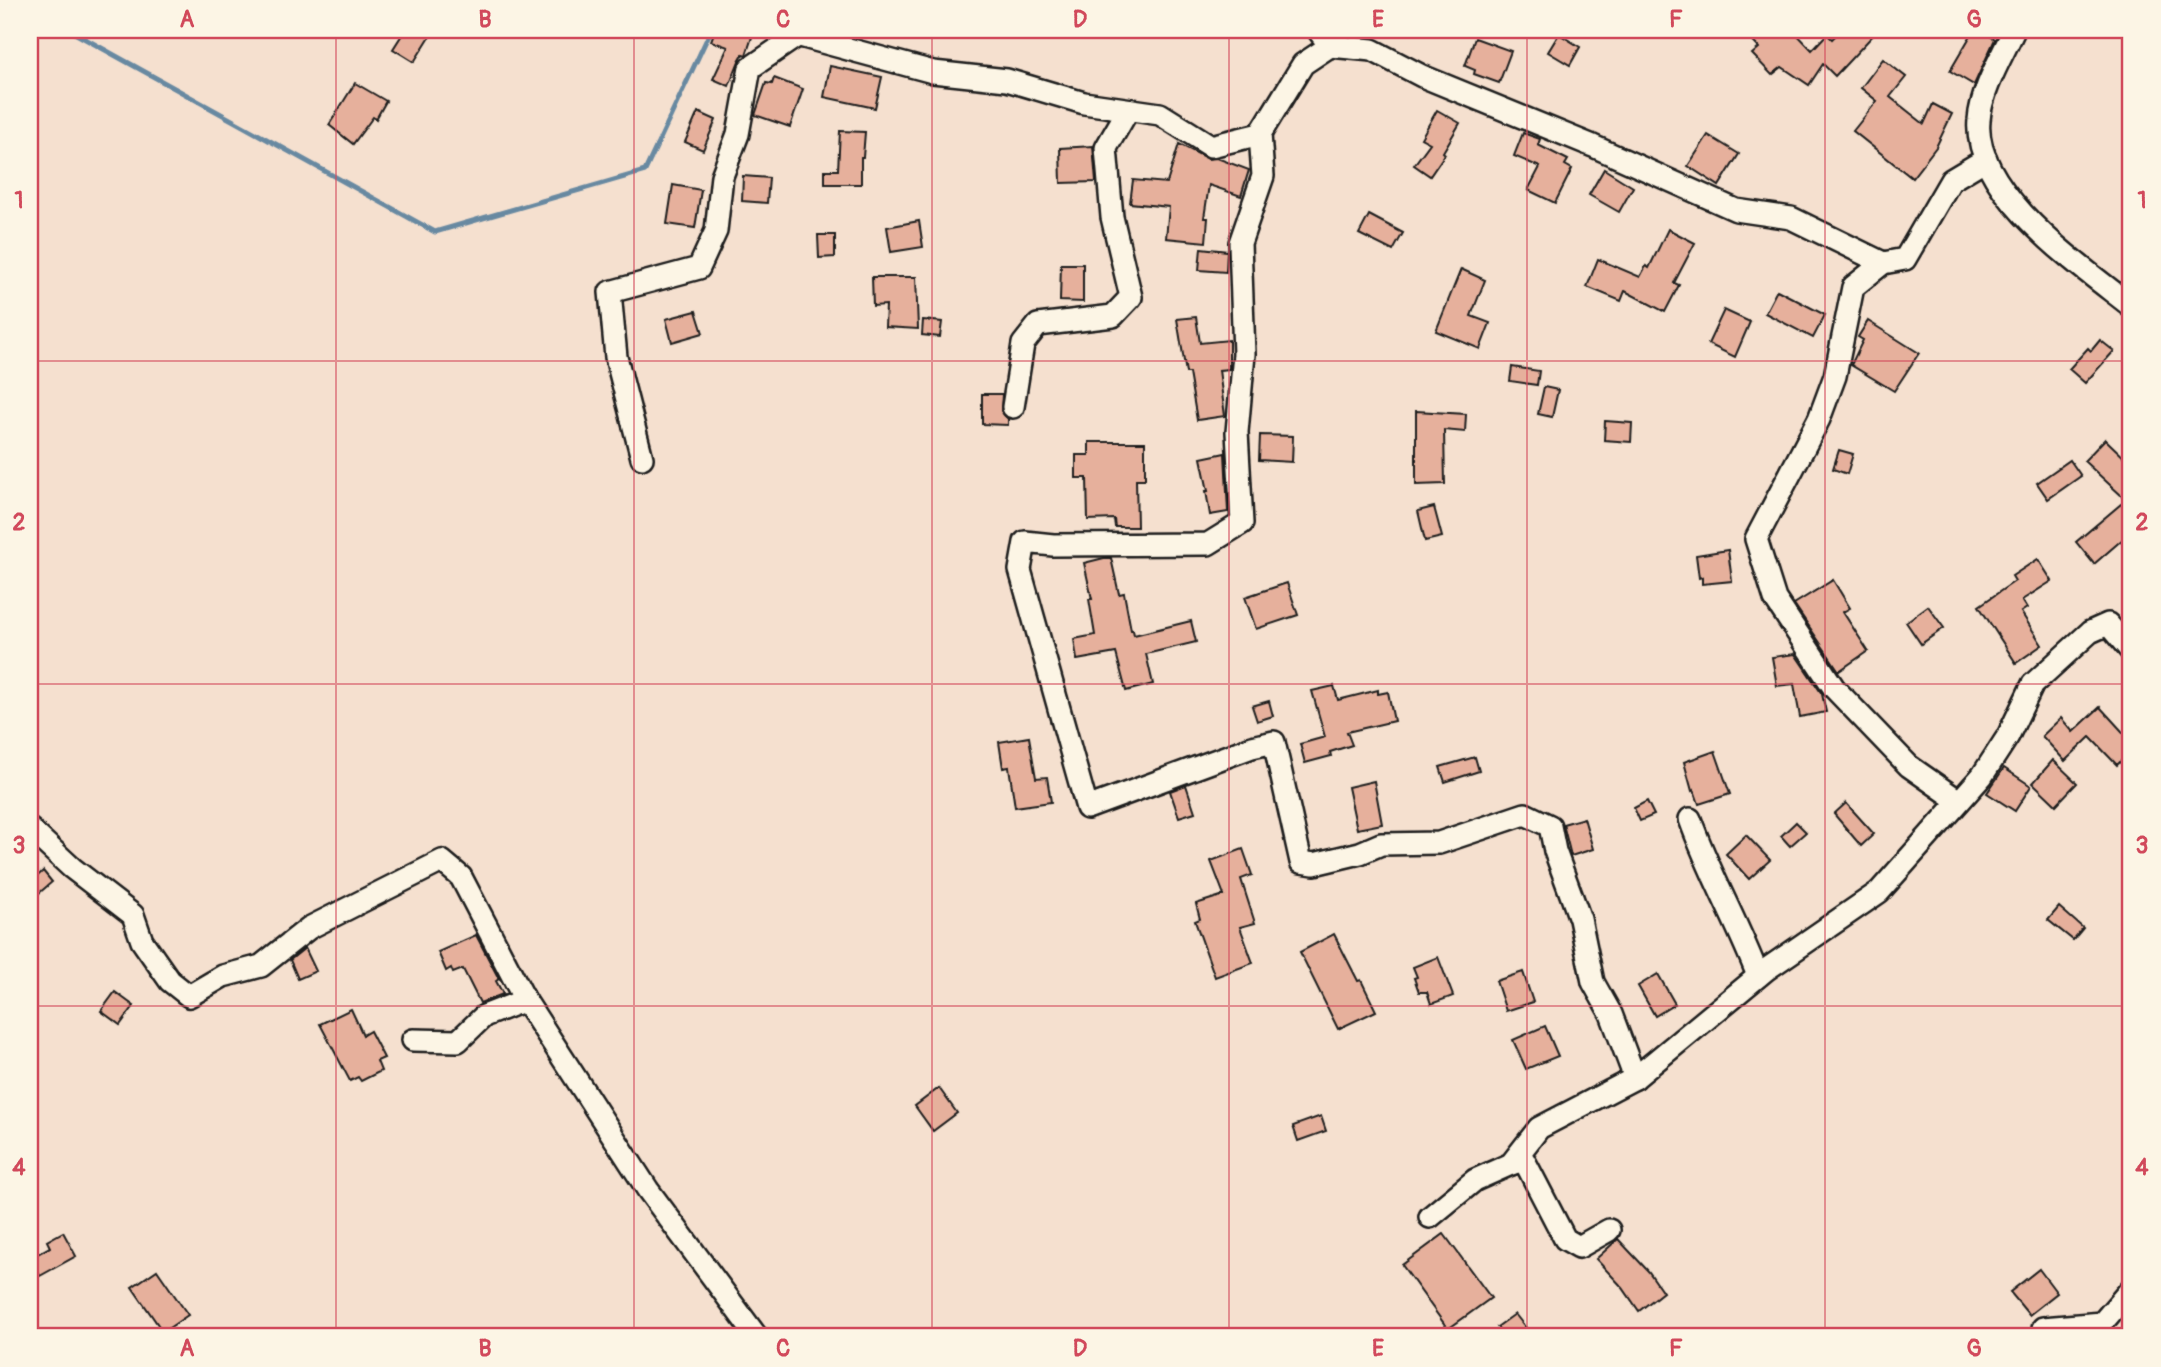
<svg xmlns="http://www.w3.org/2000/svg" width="2161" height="1367" font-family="Pangolin,sans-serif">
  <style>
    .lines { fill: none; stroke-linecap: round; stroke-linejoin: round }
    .stream { stroke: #6889a1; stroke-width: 5 }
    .building { fill: #e6b09c; stroke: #1c1c1c; stroke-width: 2 }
    .street-casing { stroke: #1c1c1c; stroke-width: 26 }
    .street { stroke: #fcf5e5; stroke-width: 21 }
    .grid { fill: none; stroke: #d1495b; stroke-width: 2; stroke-opacity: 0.55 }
    .neatline { fill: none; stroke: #d1495b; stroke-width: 2.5 }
    .grid-label { font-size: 23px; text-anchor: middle; font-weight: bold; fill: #d1495b }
  </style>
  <rect width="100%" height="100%" fill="#f5e0cf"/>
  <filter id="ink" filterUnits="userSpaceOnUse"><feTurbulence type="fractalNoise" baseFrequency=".0143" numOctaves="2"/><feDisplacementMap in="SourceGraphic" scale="14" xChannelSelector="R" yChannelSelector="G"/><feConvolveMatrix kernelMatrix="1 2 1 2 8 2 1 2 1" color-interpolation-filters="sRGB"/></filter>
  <g filter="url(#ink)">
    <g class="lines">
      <g class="stream">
        <polyline points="69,30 435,232 645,171 711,30"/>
        <polyline points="756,30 774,33"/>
      </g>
    </g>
    <g class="building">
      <polygon points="405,30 434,30 414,62 393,49"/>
      <polygon points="715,30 733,30 752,37 746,55 743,54 739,61 729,86 713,79 728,47 711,41"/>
      <polygon points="1742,30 1793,30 1812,50 1827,34 1832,39 1841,30 1878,30 1835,76 1823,64 1809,85 1782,67 1772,75 1752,54 1759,48"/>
      <polygon points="1974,30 1980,30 1995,39 1974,85 1950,71"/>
      <polygon points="1559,34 1580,47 1570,65 1548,52"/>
      <polygon points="1475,38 1511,51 1499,83 1474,74 1475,70 1465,66"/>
      <polygon points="1883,59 1906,77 1890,97 1924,124 1933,104 1952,114 1936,147 1912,178 1853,131 1877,101 1861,88"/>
      <polygon points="830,66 882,77 875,108 824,97"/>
      <polygon points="774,78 803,89 790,127 755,115 766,83 772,84"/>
      <polygon points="355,83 386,101 376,119 373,117 353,144 329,125"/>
      <polygon points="1437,110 1460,123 1443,152 1445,154 1430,176 1414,165 1430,143 1421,138"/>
      <polygon points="698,112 716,120 703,150 685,142"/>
      <polygon points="840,131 865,132 863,157 861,157 861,184 825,184 825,170 838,170"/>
      <polygon points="1523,133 1540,139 1538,145 1568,160 1565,165 1572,169 1555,203 1528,190 1540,167 1514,156"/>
      <polygon points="1708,135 1739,154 1719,186 1688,166"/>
      <polygon points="1179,144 1208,159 1217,158 1249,170 1241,196 1209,185 1204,218 1208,218 1206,242 1166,238 1169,207 1130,203 1133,180 1167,183"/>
      <polygon points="1093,146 1096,182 1061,183 1060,148"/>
      <polygon points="1604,169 1633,187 1619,212 1589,195"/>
      <polygon points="743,176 769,178 767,203 742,201"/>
      <polygon points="673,185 701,190 695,228 667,224"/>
      <polygon points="1369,215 1403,233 1393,251 1359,234"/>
      <polygon points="919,221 923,247 891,252 887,227"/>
      <polygon points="1668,229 1695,243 1674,283 1679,285 1665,312 1625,291 1621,301 1587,287 1598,259 1640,277 1646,266 1649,268"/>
      <polygon points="818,235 835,235 835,257 819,258"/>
      <polygon points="1201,248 1227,251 1226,272 1199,270"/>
      <polygon points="1061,264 1083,264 1083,302 1060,301"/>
      <polygon points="1461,269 1485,280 1471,316 1490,323 1480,349 1436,331"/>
      <polygon points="872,277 916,277 918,329 885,327 886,305 873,306"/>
      <polygon points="1777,290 1825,315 1813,338 1765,313"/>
      <polygon points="1724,310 1750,322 1735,357 1708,344"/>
      <polygon points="696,311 703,333 672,342 666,319"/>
      <polygon points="1196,317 1200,343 1229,340 1229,369 1219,370 1225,416 1197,420 1189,373 1186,373 1177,319"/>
      <polygon points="923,320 942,322 940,337 922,335"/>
      <polygon points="1868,321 1919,353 1894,391 1851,365 1863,340 1858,337"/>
      <polygon points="2100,340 2114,351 2085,383 2069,369 2088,348 2091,351"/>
      <polygon points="1512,367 1539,371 1537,385 1510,381"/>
      <polygon points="1544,387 1558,390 1552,417 1538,414"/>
      <polygon points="982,394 1002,394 1001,411 1008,419 1008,425 982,424"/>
      <polygon points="1416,411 1466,414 1465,432 1444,430 1445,484 1416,485"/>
      <polygon points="1605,421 1632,423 1631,442 1604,440"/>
      <polygon points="1260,435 1293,436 1292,462 1259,460"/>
      <polygon points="2105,439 2131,464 2131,486 2122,496 2084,461"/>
      <polygon points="1089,442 1145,442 1145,479 1136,479 1137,527 1115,527 1114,519 1088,520 1087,478 1076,478 1076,455 1089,455"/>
      <polygon points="1839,450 1853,454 1847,474 1833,469"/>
      <polygon points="1225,453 1228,512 1210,515 1206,491 1208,491 1201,458"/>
      <polygon points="2070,460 2081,476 2048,499 2037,483"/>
      <polygon points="2121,504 2131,517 2131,532 2094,564 2076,542"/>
      <polygon points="1434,507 1442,537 1425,541 1418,511"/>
      <polygon points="1728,550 1732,581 1702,584 1702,577 1699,578 1696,555"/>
      <polygon points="1104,558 1111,558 1119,594 1124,593 1131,630 1133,630 1134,635 1191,621 1196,642 1146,654 1153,684 1126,691 1116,653 1077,660 1074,639 1095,635 1089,599 1092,599 1084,563"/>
      <polygon points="2038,559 2052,581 2022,600 2027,608 2021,612 2042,645 2016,663 1979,606 2015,581 2012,576"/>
      <polygon points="1833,580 1850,608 1843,612 1868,651 1839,671 1794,604"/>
      <polygon points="1287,583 1298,615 1256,629 1245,597"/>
      <polygon points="1928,606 1944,628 1921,644 1906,622"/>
      <polygon points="1795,654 1822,694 1826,712 1800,717 1794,684 1777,686 1772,657"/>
      <polygon points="1334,686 1338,700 1378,690 1378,694 1388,692 1394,721 1347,732 1352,745 1330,752 1331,756 1305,763 1300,744 1325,737 1312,691"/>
      <polygon points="1269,701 1273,716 1257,721 1252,706"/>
      <polygon points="2100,707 2131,741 2131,751 2117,765 2090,737 2065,761 2042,736 2061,718 2073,732"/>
      <polygon points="1029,737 1036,778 1047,777 1051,802 1015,807 1009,767 1003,768 999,742"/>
      <polygon points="1715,751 1730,794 1699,804 1694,790 1692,791 1684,762"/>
      <polygon points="1475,757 1479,771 1445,782 1440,767"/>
      <polygon points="2053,760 2077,783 2056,805 2033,783"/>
      <polygon points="2004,768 2031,786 2015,811 1987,793"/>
      <polygon points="1374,781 1382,824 1357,829 1348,787"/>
      <polygon points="1186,785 1195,812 1179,817 1170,791"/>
      <polygon points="1647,801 1654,815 1640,821 1634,808"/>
      <polygon points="1846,803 1874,834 1861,846 1834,814"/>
      <polygon points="1584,818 1593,849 1571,856 1563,824"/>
      <polygon points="1796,822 1806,832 1790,846 1781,836"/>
      <polygon points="1746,835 1770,860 1749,879 1726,854"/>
      <polygon points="1243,849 1252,875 1241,879 1255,923 1240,927 1253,963 1215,977 1195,921 1200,919 1196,904 1224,895 1211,861"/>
      <polygon points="43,871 52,882 38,894 30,883"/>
      <polygon points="2059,907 2083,928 2073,940 2048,920"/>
      <polygon points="1334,934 1358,981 1361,980 1376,1011 1338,1029 1300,952"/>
      <polygon points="476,935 499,979 496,981 503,994 480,1003 463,969 453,973 451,968 446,971 438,952"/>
      <polygon points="305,948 316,971 298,979 290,960"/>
      <polygon points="1438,957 1453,996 1431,1004 1427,992 1419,992 1414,978 1417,977 1413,967"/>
      <polygon points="1523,972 1533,1002 1506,1011 1496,981"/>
      <polygon points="1658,974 1675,1004 1655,1016 1638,986"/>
      <polygon points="115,992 134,1006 120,1025 101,1011"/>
      <polygon points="351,1009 363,1035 370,1031 384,1058 377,1061 381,1071 361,1081 358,1077 350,1081 320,1024"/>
      <polygon points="1545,1026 1558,1056 1526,1069 1513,1040"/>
      <polygon points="939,1088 957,1113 933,1131 915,1106"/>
      <polygon points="1321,1116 1326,1131 1298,1141 1293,1126"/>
      <polygon points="63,1232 76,1256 40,1276 30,1258 50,1247 47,1241"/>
      <polygon points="1444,1234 1491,1298 1448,1329 1402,1265"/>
      <polygon points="1618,1239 1649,1272 1663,1292 1639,1311 1623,1288 1596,1259"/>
      <polygon points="2039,1269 2057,1293 2029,1315 2010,1292"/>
      <polygon points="157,1270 188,1315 163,1332 132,1287"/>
      <polygon points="1515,1314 1533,1337 1504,1337 1497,1327"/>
    </g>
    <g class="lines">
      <g class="street-casing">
        <g id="street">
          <polyline points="778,30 933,72 1007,80 1084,103 1160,114 1211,146 1260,134 1303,64 1330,46"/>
          <polyline points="1318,30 1330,46 1372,50 1422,76 1593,146 1736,210 1791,218 1883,263"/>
          <path d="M2014,30C2002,56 1981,91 1979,120C1972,192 2082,267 2131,306"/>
          <polyline points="1260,134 1263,176 1240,243 1244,354 1237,432 1242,523 1208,544 1053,545 1025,542 1020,570 1087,808 1252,747 1274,742 1301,862 1314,864 1360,853 1381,844 1439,843 1525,814 1550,826 1555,851 1580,919 1593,982 1611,1014 1635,1078"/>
          <polyline points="1013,407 1023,344 1038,325 1113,316 1131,297 1112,217 1106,148 1128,110"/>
          <polyline points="642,458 616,357 610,292 699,268 716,231 722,176 738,134 750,68 797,36"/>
          <polyline points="1959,801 1909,766 1834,688 1775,599 1756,539 1819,419 1835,376 1853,287 1883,263 1905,259 1951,180 1986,159"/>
          <path d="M1690,819C1709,873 1738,923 1758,976"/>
          <polyline points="30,829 72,868 133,915 142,941 170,981 189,996 223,976 261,966 309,928 442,861 461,877 525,1000 648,1190 757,1337"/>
          <polyline points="413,1040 458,1041 484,1016 525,1000"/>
          <polyline points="1511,1164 1524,1160 1565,1239 1579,1247 1609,1230"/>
          <polyline points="1430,1217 1475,1180 1511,1164 1539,1128 1635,1078 1767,969 1879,892 1982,776 2008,736 2033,684 2090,632 2108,624 2131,651"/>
          <polyline points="2043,1328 2102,1323 2131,1289"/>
        </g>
      </g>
      <use href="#street" class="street"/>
    </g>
  </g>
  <path class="grid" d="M336,30V1337M634,30V1337M932,30V1337M1229,30V1337M1527,30V1337M1825,30V1337M30,361H2131M30,684H2131M30,1006H2131"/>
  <rect width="2161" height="1367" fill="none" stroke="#fcf5e5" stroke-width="77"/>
  <rect x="38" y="38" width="2084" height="1290" class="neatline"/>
  <g class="grid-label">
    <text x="187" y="27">A</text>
    <text x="485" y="27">B</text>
    <text x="783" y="27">C</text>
    <text x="1080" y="27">D</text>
    <text x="1378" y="27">E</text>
    <text x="1676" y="27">F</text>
    <text x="1974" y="27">G</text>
    <text x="19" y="208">1</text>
    <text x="2142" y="208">1</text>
    <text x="19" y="530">2</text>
    <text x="2142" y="530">2</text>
    <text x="19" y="853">3</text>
    <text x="2142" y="853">3</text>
    <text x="19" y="1175">4</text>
    <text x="2142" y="1175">4</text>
    <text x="187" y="1356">A</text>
    <text x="485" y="1356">B</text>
    <text x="783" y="1356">C</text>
    <text x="1080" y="1356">D</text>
    <text x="1378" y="1356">E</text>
    <text x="1676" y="1356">F</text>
    <text x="1974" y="1356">G</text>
  </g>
</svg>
